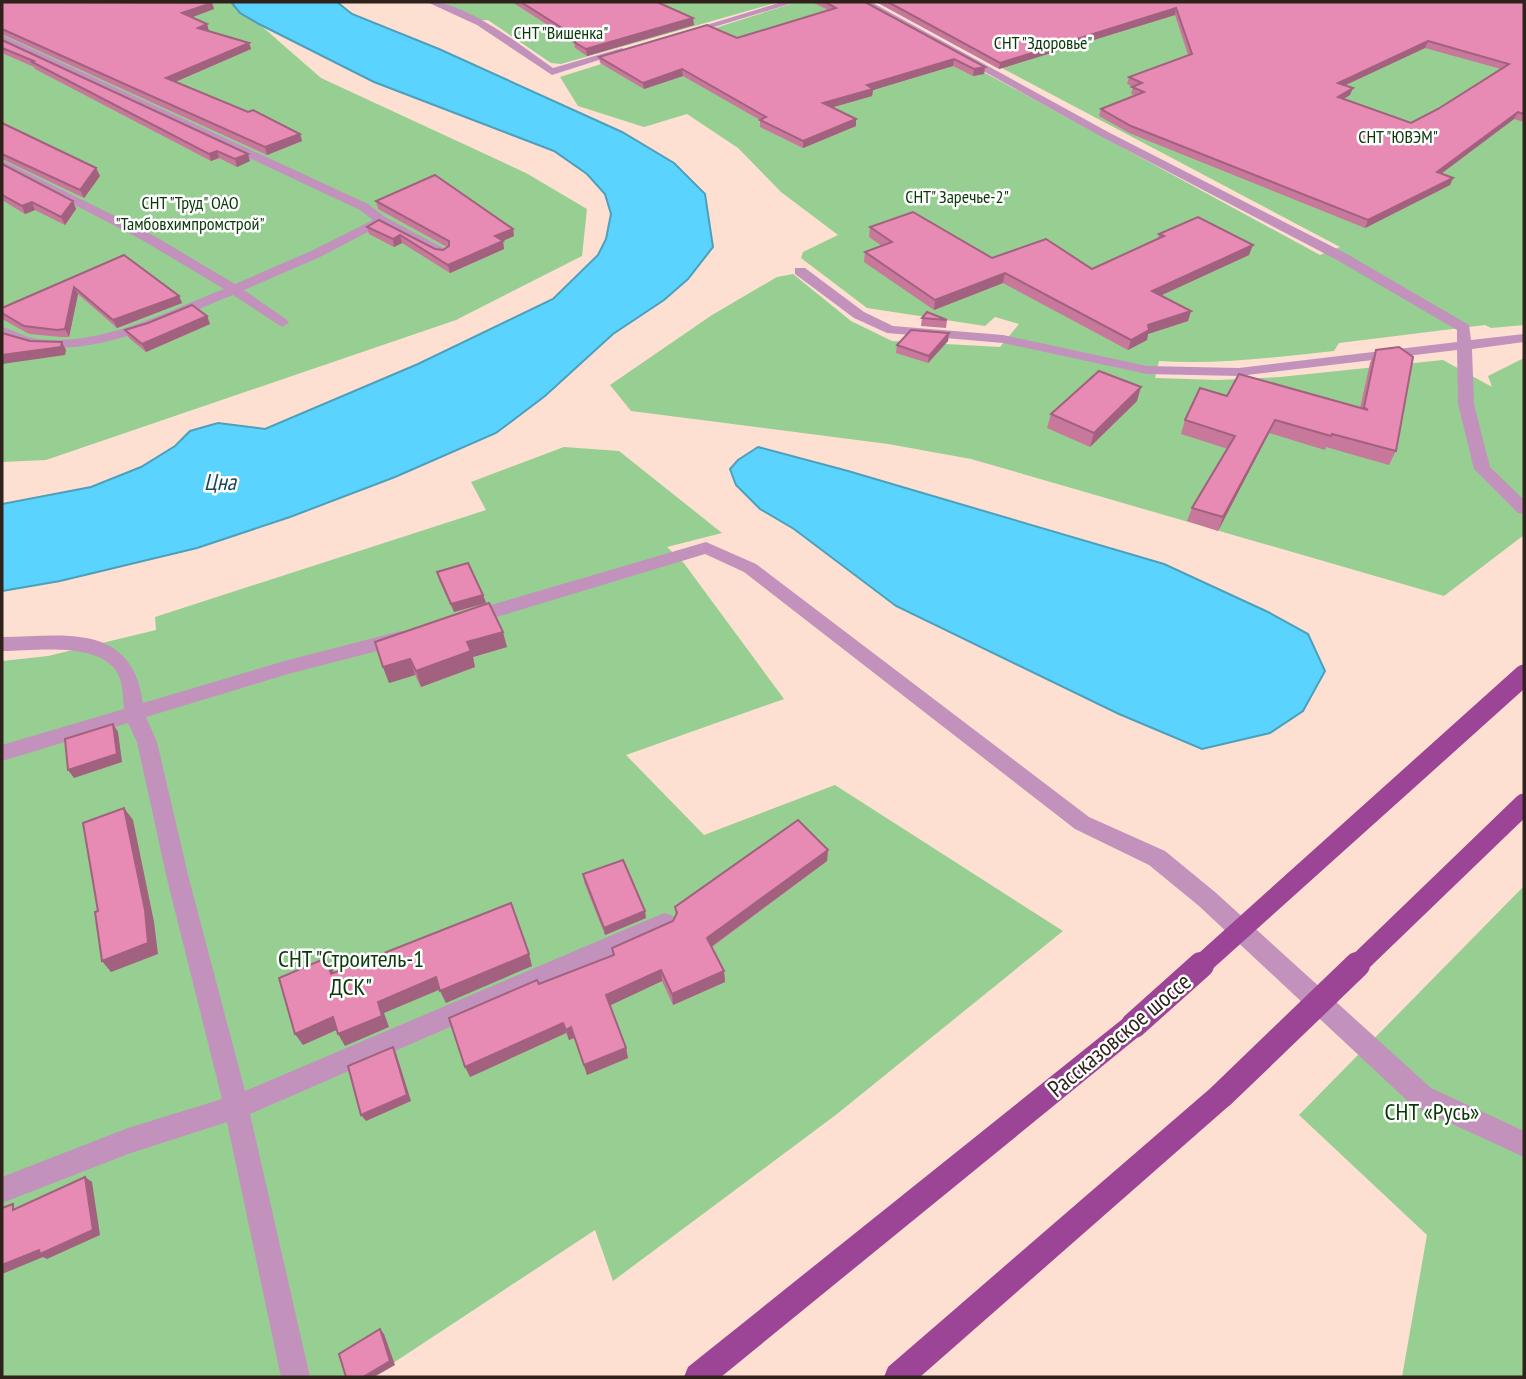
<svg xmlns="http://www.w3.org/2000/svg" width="1526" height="1379" font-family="'PT Sans Narrow',sans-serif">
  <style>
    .green { fill: #97ce92 }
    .water { fill: #5ad4ff; stroke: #4d9fbb; stroke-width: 2 }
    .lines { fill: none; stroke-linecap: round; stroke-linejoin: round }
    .minor { fill: #c292bd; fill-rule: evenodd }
    .primary { fill: #9c4597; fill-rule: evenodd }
    .primary-bridge-far1 { stroke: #9c4597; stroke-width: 21 }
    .primary-bridge { stroke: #9c4597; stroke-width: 26 }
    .wall { fill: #c8789b; fill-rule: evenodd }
    .shaded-wall { fill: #a2617e }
    .building { fill: #e88bb4; stroke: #a2617e; stroke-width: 2; fill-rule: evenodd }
    .labels { text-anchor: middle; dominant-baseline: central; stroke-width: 5; stroke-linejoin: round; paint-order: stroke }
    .far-park-label { font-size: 18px; fill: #083907; stroke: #fff }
    .water-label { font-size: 23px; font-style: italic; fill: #15495b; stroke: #fff }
    .near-park-label { font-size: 24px; fill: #083907; stroke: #fff }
    .near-street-label { font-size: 24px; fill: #2f221b; stroke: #fff }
  </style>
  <rect width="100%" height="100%" fill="#fde0d1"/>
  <g class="green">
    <polygon points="2,2 234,2 321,78 526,173 587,209 582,256 456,320 46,460 2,462"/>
    <polygon points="439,2 779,2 561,64 551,63 488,20 468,21"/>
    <path d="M797,2H855L1320,255L1340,247L896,12L1524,2V325L1491,328L1485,325L1339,343L1334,351C1276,357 1218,365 1159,361L1155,378L1219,380L1280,377L1443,360L1492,387L1488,376L1524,358V535L1444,596L971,459L888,444L631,411L610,385L712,315L777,277L793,274L851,321L892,341L1000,347L1019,324L995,317L985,326L867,308L801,258L803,252L838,235L781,192L738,148L687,114L644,127L578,106L560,77Z"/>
    <polygon points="564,447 619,451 722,533 667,547 683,562 784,699 626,755 704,835 835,785 1063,931 837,1114 613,1281 595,1230 372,1377 2,1377 2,661 48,656 156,630 155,617 486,510 471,482"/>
    <polygon points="1524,886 1524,1377 1402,1377 1427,1235 1299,1115"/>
  </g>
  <g class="water">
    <polygon points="231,2 337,2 352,14 439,49 622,132 674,163 705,194 713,247 688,279 664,300 613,334 545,396 496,433 395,477 290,517 197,548 60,581 2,591 2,504 91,487 141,467 175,446 190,431 218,423 265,429 418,364 553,299 598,255 606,239 611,214 605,194 587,174 554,151 374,82 259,24 240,13"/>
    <polygon points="758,447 848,471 1164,564 1268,612 1308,634 1325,671 1303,711 1270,733 1202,749 1119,714 896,606 794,529 760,509 736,485 730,469 738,460"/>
  </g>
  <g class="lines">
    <g class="minor">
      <path d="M427,2C464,0 523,47 553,68L622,48L627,51L552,75L477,25Z"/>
      <polygon points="782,2 796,2 688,35 680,33"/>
      <polygon points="859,2 871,2 1110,133 1347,254 1469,325 1471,340 1524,334 1524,342 1472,349 1474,404 1490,467 1524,500 1524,514 1518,513 1474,469 1458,404 1457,350 1239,376 1147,374 1003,343 887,333 854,318 795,274 795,268 805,268 864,312 893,326 1003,335 1147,366 1239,368 1457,342 1457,330 1337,260 1102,137"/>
      <path d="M2,35L368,204L385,217L449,251L443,255L438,254L381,225L320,257L244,290L287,320L289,323L282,327L233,295C164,322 81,367 6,339L2,336V327C14,330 24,337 37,339C101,347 167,311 224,289L142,240L2,167V160L151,234L235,284L311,251L373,220L360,210L2,42Z"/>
      <polygon points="706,542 756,564 1089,817 1165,851 1215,892 1431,1088 1524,1131 1524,1157 1413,1106 1199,906 1149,865 1075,829 744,572 705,554 470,625 464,623 461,618 464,613"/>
      <path d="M401,631L408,633L410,638L408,643L288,674L146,717L157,742L189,879L245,1091L657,916L665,913L673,916L676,923L673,930L250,1114L310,1377H281L227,1122L128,1154L2,1203V1177L128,1128L222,1099L167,879L137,742L128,723L2,761V745L124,709C123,699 123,686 119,676C103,640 35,651 2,651V637C65,636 132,622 143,703L288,660Z"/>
    </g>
    <g class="primary">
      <polygon points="1134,1014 1143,1017 1146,1025 1143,1033 721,1377 684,1377 688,1367 1125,1017"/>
      <polygon points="1222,1083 1231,1086 1235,1095 1231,1104 920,1377 884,1377 888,1367 1213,1086"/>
    </g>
    <g class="primary-bridge-far1">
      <polyline points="1199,967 1524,675"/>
      <polyline points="1355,967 1524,804"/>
    </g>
    <g class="primary-bridge">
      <polyline points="1134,1025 1201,965"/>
      <polyline points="1222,1095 1357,965"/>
    </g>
  </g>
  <g class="wall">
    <polygon points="2,2 212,3 214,9 191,17 209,31 249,43 251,49 175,82 300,134 302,141 267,155 2,34"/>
    <polygon points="512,2 657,2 694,25 587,56 575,48 574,42"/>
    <polygon points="812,2 865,2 985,67 984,74 973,76 953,66 873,90 872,96 833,107 856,119 856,126 803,148 760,127 760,120 683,76 644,89 600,63 599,57 737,38 828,10"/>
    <path d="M876,2H1524V122L1514,119L1441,174L1453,178L1450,185L1365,228L1129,133L1099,116L1101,109L1135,95L1131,94L1133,87L1127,84L1129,77L1188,55L1175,15L999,69ZM1425,48L1501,69L1438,109L1411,123L1343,99L1350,95L1345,85Z"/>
    <polygon points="2,40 250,161 237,167 219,158 211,161 35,69 34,67 2,53"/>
    <polygon points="2,123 96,168 100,176 84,198 2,159"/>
    <polygon points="2,164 73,201 76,209 65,225 35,210 25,214 2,200"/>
    <polygon points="376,201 513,229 514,236 503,241 504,249 450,273 402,243 394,247 369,234 367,227 379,220 435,249 443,250 447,247 378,209"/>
    <polygon points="870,227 992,258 1092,269 1158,239 1159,234 1249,255 1161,295 1191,311 1188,321 1148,334 1147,340 1128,350 1003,283 934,310 864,262 865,252 882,246 869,237"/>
    <polygon points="124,255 179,296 182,303 117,328 78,294 69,337 61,337 29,334 2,319 2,308"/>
    <polygon points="207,316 210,324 146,352 129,338 125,330 148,323"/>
    <polygon points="922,318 947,320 946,328 921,326"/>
    <polygon points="949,333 948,341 928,363 896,353 897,345"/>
    <polygon points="1376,350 1396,451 1389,465 1326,447 1325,450 1269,433 1218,531 1187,521 1192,508 1228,449 1181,434 1185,420 1227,396 1360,408 1370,363"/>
    <polygon points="1137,401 1090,447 1047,428 1051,414"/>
    <polygon points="437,572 483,595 486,603 454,612 439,580"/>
    <polygon points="507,647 473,657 475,667 421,687 415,675 389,683 383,667"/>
    <polygon points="828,850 827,861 712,947 724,971 725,982 673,1005 662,981 610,1005 626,1048 628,1058 587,1075 574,1038 569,1040 566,1033 470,1077 539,984 613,955 612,948 673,921 676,915 675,907"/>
    <polygon points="583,874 646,918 605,935 584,882"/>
  </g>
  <g class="shaded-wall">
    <polygon points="212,3 214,9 185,20 182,13"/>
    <polygon points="1176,8 1175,15 999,69 1000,63"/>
    <polygon points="693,18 694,25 587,56 586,49"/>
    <polygon points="207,24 209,31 198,28"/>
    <polygon points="1428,41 1425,48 1335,90 1338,83"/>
    <polygon points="249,43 251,49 168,85 166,78"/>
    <polygon points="954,59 953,66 873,90 872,96 823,110 823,103 867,85"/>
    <polygon points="985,67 984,74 973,76 974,69"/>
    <polygon points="682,69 683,76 644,89 643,83"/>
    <polygon points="1353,88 1350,95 1335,104 1338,97"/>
    <polygon points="1518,112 1514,119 1434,179 1437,172"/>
    <polygon points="856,119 856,126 803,148 803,141"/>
    <polygon points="300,134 302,141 267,155 265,147"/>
    <polygon points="217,151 219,158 211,161 209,154"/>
    <polygon points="248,154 250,161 237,167 235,159"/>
    <polygon points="96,168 100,176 84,198 80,190"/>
    <polygon points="1453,178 1450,185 1365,228 1368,220"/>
    <polygon points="73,201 76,209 65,225 61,217"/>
    <polygon points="32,202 35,210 25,214 22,206"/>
    <polygon points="513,229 514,236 496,244 495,236"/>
    <polygon points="400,235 402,243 394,247 393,239"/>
    <polygon points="503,241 504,249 450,273 448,265"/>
    <polygon points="1253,245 1249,255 1149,301 1152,291"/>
    <polygon points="1005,273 1003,283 934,310 935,300"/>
    <polygon points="74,287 78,294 69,337 65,329"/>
    <polygon points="179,296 182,303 117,328 113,320"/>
    <polygon points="1191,311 1188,321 1148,334 1147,340 1128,350 1131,340 1148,325"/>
    <polygon points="207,316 210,324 146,352 142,344"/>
    <polygon points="949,333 948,341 928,363 929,356"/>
    <polygon points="62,342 66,350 65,355 2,364 2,355"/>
    <polygon points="1141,387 1137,401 1090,447 1094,433"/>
    <polygon points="1275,420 1269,433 1218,531 1223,517"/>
    <polygon points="483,595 486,603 454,612 451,604"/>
    <polygon points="503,632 507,647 473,657 475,667 421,687 416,671 467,642"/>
    <polygon points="410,659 415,675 389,683 383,667"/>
    <polygon points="113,724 118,732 122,762 74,778 68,770"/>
    <polygon points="124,808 133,820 154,922 158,954 111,972 102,961"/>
    <polygon points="828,850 827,861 708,949 707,938"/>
    <polygon points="645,911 646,918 605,935 604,928"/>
    <polygon points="529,954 532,966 446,1003 440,991"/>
    <polygon points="326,958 333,970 338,986 331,974"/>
    <polygon points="661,970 662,981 609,1006 606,995"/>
    <polygon points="724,971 725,982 673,1005 672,994"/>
    <polygon points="436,977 441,989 384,1013 389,1027 345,1046 338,1034 378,1002"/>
    <polygon points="333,1017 341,1028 303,1045 295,1034"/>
    <polygon points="563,1023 566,1033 470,1077 465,1067"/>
    <polygon points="571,1027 574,1038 569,1040 566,1030"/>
    <polygon points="393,1047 396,1053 411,1101 366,1121 361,1115"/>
    <polygon points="626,1048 628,1058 587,1075 584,1065"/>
    <polygon points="85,1177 92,1182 100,1235 47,1259 43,1257 2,1274 2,1265"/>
    <polygon points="380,1329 384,1334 395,1365 374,1377 363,1377"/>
  </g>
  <g class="building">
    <polygon points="2,2 212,3 182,13 207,24 198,28 249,43 166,78 248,112 253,110 300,134 265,147 2,29"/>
    <polygon points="521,2 657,2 693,18 586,49 574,42 581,40"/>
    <polygon points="825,2 865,2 985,67 974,69 954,59 867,85 873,89 823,103 856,119 803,141 760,120 766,117 682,69 643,83 599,57 707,25 737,38 836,8"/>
    <path d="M888,2H1524V114L1518,112L1437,172L1453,178L1368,220L1131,126L1101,109L1144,92L1132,87L1142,83L1129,77L1192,54L1176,8L1000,63ZM1428,41L1509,64L1438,109L1411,123L1338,97L1353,88L1338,83Z"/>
    <polygon points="2,40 248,154 235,159 217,151 209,154 32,62 34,61 2,48"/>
    <polygon points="2,123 96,168 80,190 2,154"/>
    <polygon points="2,164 73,201 61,217 32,202 22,206 2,195"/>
    <polygon points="435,175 513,229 495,236 503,241 448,265 400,235 393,239 367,227 379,220 435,249 443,250 449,246 449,241 376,201"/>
    <polygon points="913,212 992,258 1046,239 1092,269 1164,236 1159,234 1198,217 1253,245 1152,291 1191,311 1148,325 1149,330 1131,340 1005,273 935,300 865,252 892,242 870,227"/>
    <polygon points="124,255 179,296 113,320 74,287 65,329 57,330 24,326 2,313 2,308"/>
    <polygon points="192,305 207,316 142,344 125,330 148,323"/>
    <polygon points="927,312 947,320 922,318"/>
    <polygon points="911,330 949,333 929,356 897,345"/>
    <polygon points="2,333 30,341 62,342 61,347 2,355"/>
    <polygon points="1399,347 1413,357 1396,451 1332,434 1331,436 1275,420 1223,517 1192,508 1235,436 1185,420 1200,388 1227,396 1239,374 1368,410 1364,407 1376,350"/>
    <polygon points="1099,371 1141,387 1094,433 1051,414"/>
    <polygon points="468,563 483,595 451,604 437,572"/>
    <polygon points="489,603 503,632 467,642 471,651 416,671 410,659 383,667 375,642"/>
    <polygon points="113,724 117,754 68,770 65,739"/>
    <polygon points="124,808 145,910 148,943 102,961 95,912 98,911 83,823"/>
    <polygon points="798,820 828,850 707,938 724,971 672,994 661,970 606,995 626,1048 584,1065 571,1027 566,1030 563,1023 465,1067 449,1018 537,980 539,984 614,955 612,948 673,921 677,913 675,907"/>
    <polygon points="623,860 645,911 604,928 583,874"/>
    <polygon points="511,903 529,954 440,991 436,977 378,1002 382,1016 338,1034 333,1017 295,1034 279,978 326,958 331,974"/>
    <polygon points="393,1047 407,1095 361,1115 348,1066"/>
    <polygon points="85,1177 93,1230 40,1254 39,1250 2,1265 2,1208 13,1204 13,1210"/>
    <polygon points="380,1329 390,1361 363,1377 346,1377 339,1354"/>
  </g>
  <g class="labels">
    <g class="far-park-label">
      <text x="561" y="32">СНТ "Вишенка"</text>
      <text x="1043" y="42">СНТ "Здоровье"</text>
      <text x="1398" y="136">СНТ "ЮВЭМ"</text>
      <text x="957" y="196">СНТ" Заречье-2"</text>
      <text x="190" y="202">СНТ "Труд" ОАО<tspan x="190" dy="21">"Тамбовхимпромстрой"</tspan></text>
    </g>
    <g class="water-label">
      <text x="220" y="481">Цна</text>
    </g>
    <g class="near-park-label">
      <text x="351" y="958">СНТ "Строитель-1<tspan x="351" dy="28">ДСК"</tspan></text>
      <text x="1432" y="1111">СНТ «Русь»</text>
    </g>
    <g class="near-street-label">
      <text transform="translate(1119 1035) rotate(-40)">Рассказовское шоссе</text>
    </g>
  </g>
  <rect width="1526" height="1379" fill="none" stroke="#2f221b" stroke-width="7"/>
</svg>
